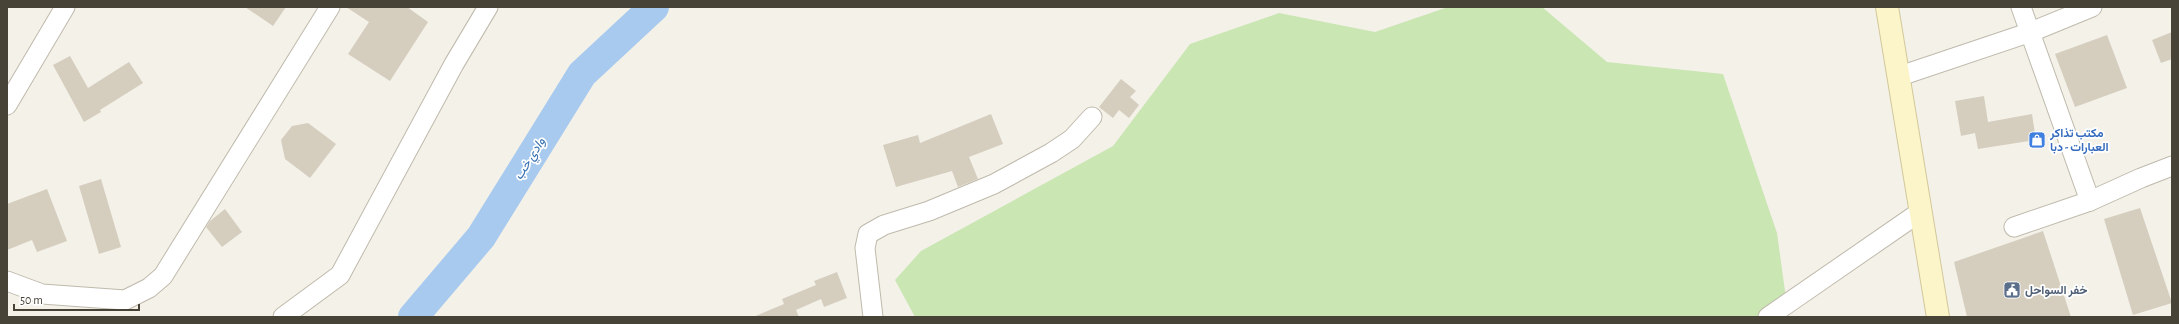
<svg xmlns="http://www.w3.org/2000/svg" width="2179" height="324" font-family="'Alegreya Sans',Vazirmatn,sans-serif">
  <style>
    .green { fill: #cae6b3 }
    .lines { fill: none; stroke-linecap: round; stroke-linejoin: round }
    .river { stroke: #a8caee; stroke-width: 30 }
    .building { fill: #d5cebf }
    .street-casing { stroke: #bfbaac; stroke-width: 21 }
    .secondary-casing { stroke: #d2c89a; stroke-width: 24 }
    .street { stroke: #fff; stroke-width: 19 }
    .secondary { stroke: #fcf5ca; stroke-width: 22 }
    .labels { text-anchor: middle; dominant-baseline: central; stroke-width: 3.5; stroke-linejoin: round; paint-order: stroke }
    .shop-label { font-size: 12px; font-weight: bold; fill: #366cbe; stroke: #fff; text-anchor: start }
    .service-label { font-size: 12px; font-weight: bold; fill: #4e5e75; stroke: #fff; text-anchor: start }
    .water-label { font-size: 13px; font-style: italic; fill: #346faf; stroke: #fff }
  </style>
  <rect width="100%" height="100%" fill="#f4f1e9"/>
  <polygon class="green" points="1448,7 1542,7 1607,62 1723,74 1777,233 1788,313 1781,317 915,317 895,280 921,251 1113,146 1190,44 1279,13 1375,32"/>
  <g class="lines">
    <polyline class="river" points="413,317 481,237 582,74 654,7"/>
  </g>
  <g class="building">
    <polygon points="245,7 286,7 273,26"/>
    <polygon points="346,7 407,7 428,22 390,81 348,54 369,22"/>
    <polygon points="2172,32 2172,59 2161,63 2152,40"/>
    <polygon points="2107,35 2127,88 2075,107 2055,54"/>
    <polygon points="70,56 88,88 129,62 143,83 100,110 101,112 84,122 53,65"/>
    <polygon points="1121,79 1136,91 1130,97 1139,105 1129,118 1119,110 1113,118 1099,107"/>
    <polygon points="1984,96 1988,122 2032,114 2036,140 1978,149 1975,133 1961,136 1955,101"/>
    <polygon points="991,114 1003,144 969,157 978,179 958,187 952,171 896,187 883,145 918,135 920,143"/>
    <polygon points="308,123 336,144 310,178 285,159 281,140 292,126"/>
    <polygon points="101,179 121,247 99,254 79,186"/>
    <polygon points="47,189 67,241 37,252 32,240 7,250 7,204"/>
    <polygon points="2140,208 2172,303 2133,315 2104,219"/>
    <polygon points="225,209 242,232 222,247 206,227 210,221"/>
    <polygon points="2043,231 2071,317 1967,317 1954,262"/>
    <polygon points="837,272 847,298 824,307 821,299 796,310 799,317 753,317 784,304 782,299 816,285 814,281"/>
  </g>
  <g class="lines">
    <g class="street-casing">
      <g id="street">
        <polyline points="1900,76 2031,32 2092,7"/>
        <polyline points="7,105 65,7"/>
        <polyline points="2090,201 2141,178 2172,166"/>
        <polyline points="2014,227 2090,201 2021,7"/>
        <polyline points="7,281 42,294 125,300 149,288 163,276 330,7"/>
        <polyline points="283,317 340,275 454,64 488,7"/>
        <polyline points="873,317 865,248 868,234 884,225 929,211 994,184 1051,153 1072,139 1092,117"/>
        <polyline points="1768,317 1920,212"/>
      </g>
    </g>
    <g class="secondary-casing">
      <polyline id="secondary" points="1887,7 1938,317"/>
    </g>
    <use href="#street" class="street"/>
    <use href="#secondary" class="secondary"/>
  </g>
  <defs>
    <g id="shop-square" transform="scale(0.9)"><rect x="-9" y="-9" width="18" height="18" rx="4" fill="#3f7fe0" stroke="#fff"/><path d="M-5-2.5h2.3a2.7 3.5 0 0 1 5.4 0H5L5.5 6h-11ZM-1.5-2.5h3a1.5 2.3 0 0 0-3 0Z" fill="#fff"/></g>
    <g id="civic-square" transform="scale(0.9)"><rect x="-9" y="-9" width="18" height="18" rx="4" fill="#5c6f8a" stroke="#fff"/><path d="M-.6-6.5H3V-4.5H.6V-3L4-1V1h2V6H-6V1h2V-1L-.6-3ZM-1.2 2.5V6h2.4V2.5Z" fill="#fff"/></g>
  </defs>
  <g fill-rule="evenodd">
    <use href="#shop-square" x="2037" y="140"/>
    <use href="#civic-square" x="2012" y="290"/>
  </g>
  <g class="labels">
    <g class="shop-label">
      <text x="2050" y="133">مكتب تذاكر<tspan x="2050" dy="14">العبارات - دبا</tspan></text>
    </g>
    <g class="service-label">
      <text x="2025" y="290">خفر السواحل</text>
    </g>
    <g class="water-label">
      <text transform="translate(530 159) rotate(-58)">وادي خب</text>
    </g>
  </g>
  <rect width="2179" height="324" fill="none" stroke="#474337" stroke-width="16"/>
  <path d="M14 304v6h125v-6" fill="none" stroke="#474337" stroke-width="2"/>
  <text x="20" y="304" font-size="12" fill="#474337" stroke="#ffffff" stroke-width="3" paint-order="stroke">50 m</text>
</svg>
